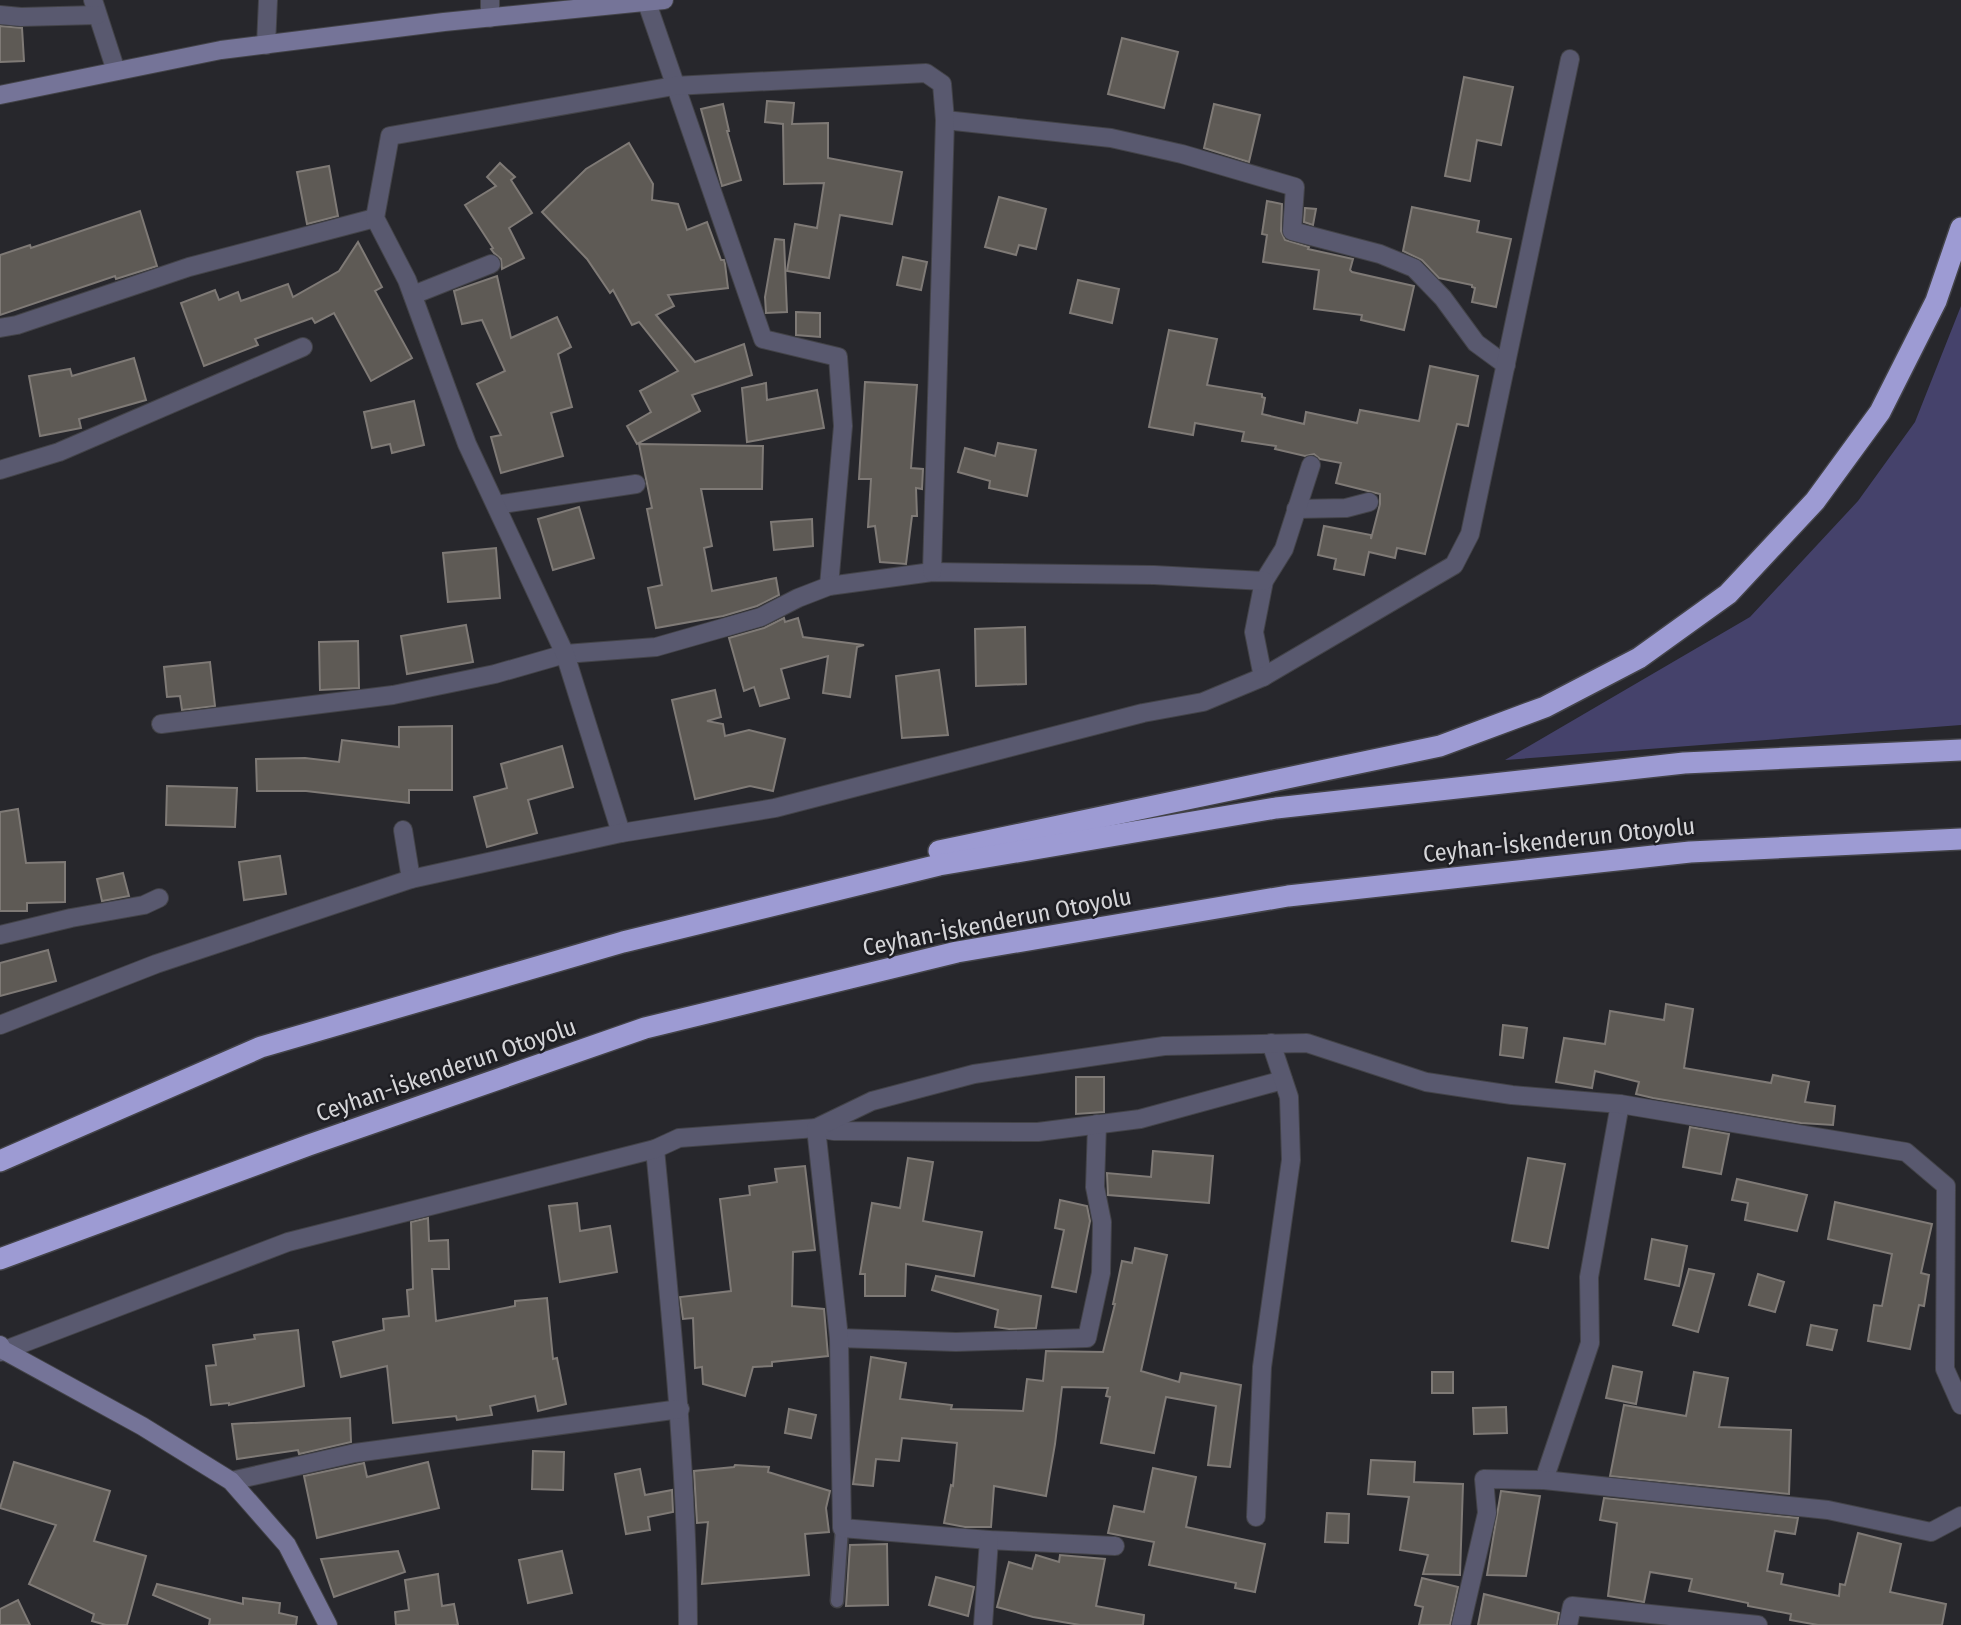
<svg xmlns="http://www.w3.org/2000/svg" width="1961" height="1625" font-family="'Fira Sans Condensed',sans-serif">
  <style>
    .green { fill: #45426b }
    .building { fill: #5e5a55; stroke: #7f7a76; stroke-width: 2 }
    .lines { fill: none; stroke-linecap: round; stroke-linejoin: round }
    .lane-casing { stroke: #434348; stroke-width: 15 }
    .street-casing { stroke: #434348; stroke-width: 20 }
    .secondary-casing { stroke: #434348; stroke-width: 20 }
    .highway-casing { stroke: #434348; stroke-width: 24 }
    .lane { stroke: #59596f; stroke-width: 12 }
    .street { stroke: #59596f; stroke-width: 18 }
    .secondary { stroke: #757498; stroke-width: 18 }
    .highway { stroke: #9d9bd3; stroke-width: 21 }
    .labels { text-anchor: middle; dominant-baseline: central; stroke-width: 5; stroke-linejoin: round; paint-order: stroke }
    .street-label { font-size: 24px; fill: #d5d5d8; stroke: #1e1e23 }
  </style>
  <rect width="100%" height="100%" fill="#27272c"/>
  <polygon class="green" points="1961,306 1961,725 1505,760 1750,617 1858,501 1915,422"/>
  <g class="building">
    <polygon points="0,26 22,28 24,61 0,62"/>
    <polygon points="1122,38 1178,52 1164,108 1108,94"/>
    <polygon points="1464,77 1513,87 1501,145 1477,140 1470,181 1445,176"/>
    <polygon points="767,101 794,103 792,124 828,123 828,158 902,172 892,224 840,215 829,278 787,271 795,224 817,228 824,183 784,184 783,124 765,122"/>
    <polygon points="723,104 729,131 727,131 741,180 722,186 701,109"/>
    <polygon points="1214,104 1260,115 1249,162 1204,148"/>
    <polygon points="629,143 653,184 652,200 678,204 687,230 707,222 721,260 724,260 725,264 728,288 668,295 674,306 656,315 695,362 744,344 752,375 692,395 700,411 637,444 627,426 651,412 640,391 678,371 639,322 632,325 613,290 610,293 587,259 542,212 586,169"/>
    <polygon points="500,163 515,177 511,180 532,213 509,228 524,258 502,269 501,259 494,253 491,249 493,248 465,205 496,186 487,177"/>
    <polygon points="329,166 338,216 307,224 297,172"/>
    <polygon points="999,197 1046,209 1036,249 1019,245 1016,255 985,247"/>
    <polygon points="1267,201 1282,204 1281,231 1285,240 1309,247 1308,249 1353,259 1350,270 1352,272 1414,286 1404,330 1361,320 1362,315 1314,309 1319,270 1263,262 1267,235 1262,234"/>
    <polygon points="1412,207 1479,221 1477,232 1511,239 1496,307 1472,302 1475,288 1472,287 1472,285 1439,278 1422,260 1403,251"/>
    <polygon points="1305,208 1316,209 1313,225 1304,222"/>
    <polygon points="140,211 157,266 116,279 115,276 0,315 0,255 30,245 31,248"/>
    <polygon points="775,239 784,240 787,312 766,313 765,297"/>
    <polygon points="358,242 382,287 375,291 412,358 371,381 334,313 315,323 312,318 255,339 258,345 204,366 181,303 215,290 219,300 238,292 241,301 288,284 293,297 339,271"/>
    <polygon points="903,257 927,262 921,290 897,285"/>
    <polygon points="497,276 511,338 557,317 571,347 558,354 572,407 551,413 563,456 501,473 491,437 501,435 477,384 505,371 482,320 462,324 454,291"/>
    <polygon points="1078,280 1119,289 1112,323 1070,313"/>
    <polygon points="796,312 820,313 820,337 796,335"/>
    <polygon points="1169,330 1217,339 1207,385 1262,394 1262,397 1265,398 1262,414 1304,424 1306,412 1357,423 1360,410 1419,421 1430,366 1478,376 1468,426 1457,424 1425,554 1397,548 1395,558 1369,552 1364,575 1334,569 1336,559 1318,555 1324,526 1371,535 1371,539 1380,504 1380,494 1336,483 1341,463 1320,459 1314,454 1305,456 1275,449 1276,446 1242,441 1244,432 1195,423 1193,435 1149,427"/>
    <polygon points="134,358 146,400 79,419 81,428 40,436 29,376 70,369 72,376"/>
    <polygon points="865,382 917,385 911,468 923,469 922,489 916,488 917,516 912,516 906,564 880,562 875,526 868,527 871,479 859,479"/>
    <polygon points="766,383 767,400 817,390 824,428 747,442 742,388"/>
    <polygon points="414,401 424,445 392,453 390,444 372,448 364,412"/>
    <polygon points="998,443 1036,450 1027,496 989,488 990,481 958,472 965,448 995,456"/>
    <polygon points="639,444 763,446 762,489 701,489 712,546 704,548 712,591 776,578 779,595 757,606 723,616 656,628 648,588 662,585 647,509 652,508"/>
    <polygon points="579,507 594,558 553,570 538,519"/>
    <polygon points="812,519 813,546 774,550 771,522"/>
    <polygon points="496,548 500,598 448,602 443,553"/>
    <polygon points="784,618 785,622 798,618 803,637 864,645 857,647 850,697 823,693 828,656 781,669 789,698 760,706 754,687 744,691 729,638 764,628"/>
    <polygon points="466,625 473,662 407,674 401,636"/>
    <polygon points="1025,627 1026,684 976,686 975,629"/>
    <polygon points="358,641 359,688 320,690 319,642"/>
    <polygon points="210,662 215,706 182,710 180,696 167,697 164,667"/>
    <polygon points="939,670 948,735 902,738 896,676"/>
    <polygon points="715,690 721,717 707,721 723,724 725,736 749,730 785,739 773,791 750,786 695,799 672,700"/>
    <polygon points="452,726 452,790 409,790 409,803 306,791 257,791 256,759 305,758 339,762 342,740 399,747 399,727"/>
    <polygon points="562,746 573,787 528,800 537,833 487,847 474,797 507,788 501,764"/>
    <polygon points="167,786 237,788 235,827 166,825"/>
    <polygon points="18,809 26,863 65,862 65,902 27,903 27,911 0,911 0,812"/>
    <polygon points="280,856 286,894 244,900 239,862"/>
    <polygon points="123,873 129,896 102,901 97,879"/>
    <polygon points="48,950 56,981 0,996 0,963"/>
    <polygon points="1666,1004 1693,1009 1684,1068 1771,1083 1773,1075 1809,1082 1805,1102 1835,1106 1833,1125 1801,1123 1653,1098 1636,1094 1639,1082 1595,1071 1592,1088 1556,1082 1564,1038 1605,1044 1610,1011 1664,1020"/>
    <polygon points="1503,1025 1527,1028 1523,1058 1500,1055"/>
    <polygon points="1076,1077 1104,1077 1104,1112 1076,1114"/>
    <polygon points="1690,1127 1729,1134 1721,1174 1683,1167"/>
    <polygon points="1153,1151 1213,1156 1209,1203 1108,1195 1107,1173 1151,1177"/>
    <polygon points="908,1158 933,1162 923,1221 982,1232 974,1276 906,1264 905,1296 865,1296 865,1274 860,1274 872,1203 900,1208"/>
    <polygon points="1528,1158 1565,1164 1548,1248 1512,1241"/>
    <polygon points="805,1166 815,1250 793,1252 792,1306 824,1309 828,1356 772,1362 772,1366 753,1367 745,1396 703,1384 702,1367 695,1368 693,1318 683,1319 680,1297 731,1291 720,1199 750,1195 749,1186 777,1182 775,1169"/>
    <polygon points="1737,1179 1807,1195 1797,1231 1745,1220 1748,1203 1732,1200"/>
    <polygon points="1060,1200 1087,1206 1090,1221 1076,1292 1052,1287 1064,1230 1055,1228"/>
    <polygon points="1835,1202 1932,1224 1921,1273 1929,1275 1924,1306 1919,1305 1910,1349 1868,1341 1874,1305 1882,1306 1892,1254 1828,1239"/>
    <polygon points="577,1203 580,1231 610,1226 617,1272 560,1282 549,1206"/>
    <polygon points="428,1218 429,1241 448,1240 449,1269 432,1269 436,1321 515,1306 515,1301 547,1298 553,1359 557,1358 566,1404 538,1411 535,1396 490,1406 492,1415 457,1420 456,1416 393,1423 387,1366 341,1377 333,1342 384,1330 383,1319 409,1316 407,1290 413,1289 411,1222"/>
    <polygon points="1652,1239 1687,1246 1679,1286 1645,1279"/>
    <polygon points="1135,1248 1167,1255 1141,1371 1179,1382 1181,1373 1241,1385 1230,1467 1208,1465 1216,1406 1166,1397 1154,1453 1101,1443 1110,1397 1106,1396 1108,1388 1062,1387 1055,1444 1046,1496 994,1486 991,1527 965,1527 944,1523 951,1485 953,1486 957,1443 902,1438 899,1461 876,1459 873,1486 853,1484 871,1357 906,1363 900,1399 952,1405 951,1409 1023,1411 1027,1379 1043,1381 1046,1351 1103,1352 1115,1304 1113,1304 1122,1261 1132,1263"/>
    <polygon points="1689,1269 1714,1274 1698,1332 1673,1325"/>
    <polygon points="1758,1274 1784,1282 1775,1312 1749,1305"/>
    <polygon points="936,1276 1041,1296 1036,1328 1009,1329 995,1327 998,1310 932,1290"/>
    <polygon points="1811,1325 1837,1330 1832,1350 1807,1345"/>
    <polygon points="298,1330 304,1386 229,1405 229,1403 211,1405 206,1366 216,1365 213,1345 255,1339 254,1335"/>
    <polygon points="1613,1366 1642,1372 1636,1404 1606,1398"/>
    <rect x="1432" y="1372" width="21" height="21"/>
    <polygon points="1694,1372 1728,1378 1719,1427 1791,1430 1789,1494 1610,1476 1624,1405 1686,1416"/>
    <polygon points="1506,1407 1507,1433 1474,1434 1473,1408"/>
    <polygon points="789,1409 816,1415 811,1438 785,1433"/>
    <polygon points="350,1418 351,1442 299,1454 298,1450 237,1459 232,1424"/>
    <polygon points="533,1451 564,1452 563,1490 532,1489"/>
    <polygon points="1371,1460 1415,1462 1414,1482 1463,1484 1460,1575 1423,1574 1428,1555 1400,1550 1409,1497 1368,1494"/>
    <polygon points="14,1462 110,1491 94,1541 146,1556 127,1625 106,1625 92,1621 94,1614 29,1584 56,1525 0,1508"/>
    <polygon points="428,1462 439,1508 317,1538 304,1476 364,1463 367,1477"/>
    <polygon points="735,1465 769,1467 768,1472 830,1491 826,1508 829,1532 805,1534 809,1575 702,1584 708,1522 697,1523 694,1471 734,1467"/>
    <polygon points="1153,1468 1196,1477 1186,1527 1265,1544 1255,1592 1235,1588 1236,1583 1149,1565 1154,1542 1108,1533 1114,1506 1144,1512"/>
    <polygon points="640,1469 645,1495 672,1490 673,1512 648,1517 650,1530 626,1534 615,1474"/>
    <polygon points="1501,1491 1540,1496 1526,1576 1487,1575"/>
    <polygon points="1604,1498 1798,1518 1795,1534 1775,1531 1767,1571 1783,1574 1781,1584 1839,1596 1840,1584 1845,1585 1858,1533 1901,1544 1890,1592 1946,1604 1942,1625 1818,1625 1790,1620 1791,1614 1748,1606 1748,1603 1689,1591 1692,1579 1650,1572 1644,1602 1608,1596 1617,1523 1600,1520"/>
    <polygon points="1327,1513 1349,1514 1348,1543 1325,1542"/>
    <polygon points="887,1544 888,1605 846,1606 850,1545"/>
    <polygon points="398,1551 405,1572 334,1597 321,1559"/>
    <polygon points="562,1551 572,1593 528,1603 519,1560"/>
    <polygon points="1036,1555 1059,1562 1060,1555 1105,1559 1096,1606 1144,1615 1143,1625 1080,1625 1033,1617 997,1607 1009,1562 1032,1569"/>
    <polygon points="438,1574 442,1606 454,1604 458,1625 396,1625 395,1612 409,1610 405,1580"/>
    <polygon points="936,1577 974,1587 968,1616 929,1605"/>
    <polygon points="1422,1578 1458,1587 1450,1625 1419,1625 1423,1607 1415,1605"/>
    <polygon points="157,1584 243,1604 243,1598 280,1603 279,1613 297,1617 296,1625 209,1625 210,1619 153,1595"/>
    <polygon points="1484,1594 1559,1613 1557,1625 1478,1625"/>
    <polygon points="18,1600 30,1625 0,1625 0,1609"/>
  </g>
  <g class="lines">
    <g class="lane-casing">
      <polyline id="lane" points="837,1601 842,1528"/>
    </g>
    <g class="street-casing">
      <g id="street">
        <polyline points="93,0 116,71"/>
        <polyline points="647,3 763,339 838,357 843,426 829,586"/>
        <polyline points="0,15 21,17 97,15"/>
        <polyline points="490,18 490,0"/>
        <polyline points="266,45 268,0"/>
        <polyline points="945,120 1111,138 1182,154 1295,187 1292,231 1380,254 1414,268 1443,298 1476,343 1506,365"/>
        <polyline points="413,295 491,264"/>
        <polyline points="0,328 17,325 189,267 375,218"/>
        <polyline points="0,470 59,452 303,347"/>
        <polyline points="496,505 636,484"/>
        <polyline points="1296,509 1346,508 1369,502"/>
        <polyline points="1263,677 1254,632 1264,581 1284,549 1311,465"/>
        <polyline points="161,724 393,695 495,674 565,654 656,647 761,617 798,598 829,586 932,572 1154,575 1264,581"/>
        <polyline points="403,830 411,879"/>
        <polyline points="621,833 565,654 467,444 407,280 375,218 390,136 674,86 926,73 942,84 945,120 932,572"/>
        <polyline points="0,935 71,918 144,905 159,898"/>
        <polyline points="0,1025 156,964 411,879 621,833 775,808 1143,713 1203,702 1263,677 1454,565 1470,534 1570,59"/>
        <path d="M655,1149C670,1307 687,1465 688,1625"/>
        <polyline points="839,1338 956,1342 1087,1338 1101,1273 1102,1222 1095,1187 1097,1124"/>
        <polyline points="0,1352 288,1242 655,1149 679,1138 816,1128 834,1131 1038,1132 1140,1119 1283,1080"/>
        <polyline points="1544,1480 1590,1343 1589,1277 1620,1104"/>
        <polyline points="231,1481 355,1453 680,1409"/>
        <polyline points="1256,1517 1262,1367 1291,1160 1289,1097 1271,1043"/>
        <polyline points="1115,1546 989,1540 842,1528 839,1338 816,1128 872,1101 974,1074 1164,1046 1307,1043 1426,1082 1512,1095 1620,1104 1906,1152 1946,1186 1945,1369 1961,1405"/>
        <polyline points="983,1625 989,1540"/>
        <polyline points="1461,1625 1487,1513 1484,1479 1544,1480 1828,1510 1931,1532 1961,1516"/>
        <polyline points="1568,1625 1572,1606 1758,1625"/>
      </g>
    </g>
    <g class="secondary-casing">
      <g id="secondary">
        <polyline points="0,95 221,50 444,22 664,0"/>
        <polyline points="0,1345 3,1350 142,1426 231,1481 287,1545 328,1625"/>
      </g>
    </g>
    <g class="highway-casing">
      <g id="highway">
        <polyline points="939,851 1440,746 1545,707 1639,658 1728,594 1815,501 1880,412 1936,301 1961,228"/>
        <polyline points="0,1161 261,1047 623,942 939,865 1276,808 1684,763 1961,750"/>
        <polyline points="0,1259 309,1145 645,1028 957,952 1288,896 1690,852 1961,839"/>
      </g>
    </g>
    <use href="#lane" class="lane"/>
    <use href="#street" class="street"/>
    <use href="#secondary" class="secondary"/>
    <use href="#highway" class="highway"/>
  </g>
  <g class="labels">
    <g class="street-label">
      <text transform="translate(1559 840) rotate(-6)">Ceyhan-İskenderun Otoyolu</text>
      <text transform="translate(997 922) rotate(-11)">Ceyhan-İskenderun Otoyolu</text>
      <text transform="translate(446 1070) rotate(-19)">Ceyhan-İskenderun Otoyolu</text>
    </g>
  </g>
</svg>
